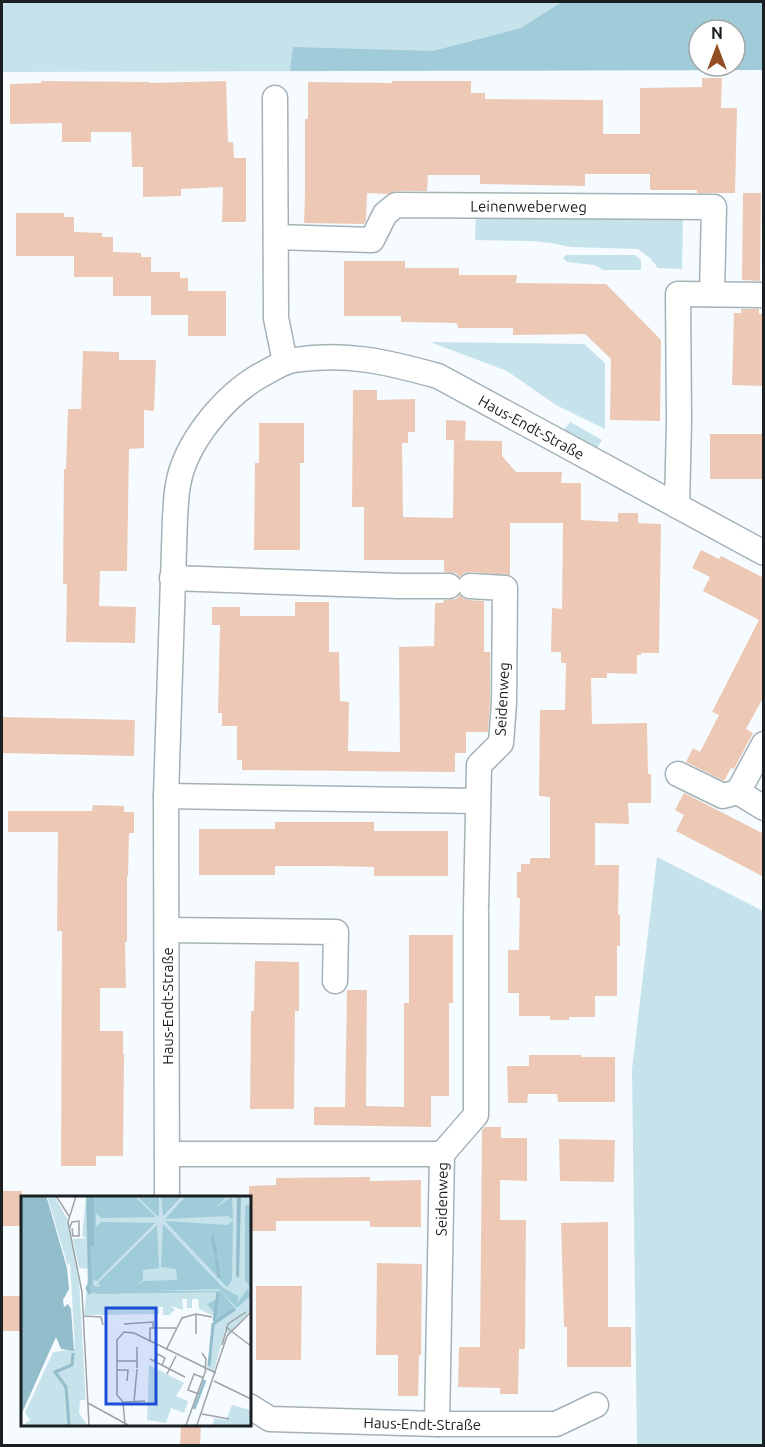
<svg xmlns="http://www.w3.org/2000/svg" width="765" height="1447" font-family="Ubuntu,sans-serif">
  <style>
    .green { fill: #c6e2eb; fill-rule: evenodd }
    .forest { fill: #a0cbd9; fill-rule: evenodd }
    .building { fill: #edc9b5 }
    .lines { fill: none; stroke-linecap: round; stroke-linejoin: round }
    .minor-casing { stroke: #a4b2b7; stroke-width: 27 }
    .minor { stroke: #fff; stroke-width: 24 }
    .labels { text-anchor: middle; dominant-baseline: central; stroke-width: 5; stroke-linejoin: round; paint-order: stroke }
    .street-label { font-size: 15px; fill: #1a2022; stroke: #fff }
    .inset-river { fill: none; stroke: #93bdcb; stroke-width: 3 }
    .inset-road { fill: none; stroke: #9da3a6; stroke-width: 1.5 }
    .view { fill: #1d4ed8; fill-opacity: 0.15; stroke: #1d4ed8; stroke-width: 3 }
    .inset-edge { fill: none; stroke: #1a2022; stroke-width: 3 }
  </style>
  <rect width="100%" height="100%" fill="#f5fbfe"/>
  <g class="green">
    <path d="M2,2H763V89H762V70L2,72ZM699,30H735V66H699Z"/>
    <polygon points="476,213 683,214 682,269 658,268 650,258 638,249 571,247 551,243 531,241 475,240"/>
    <polygon points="566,255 635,255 641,260 641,270 604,270 594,265 567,262 563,258"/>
    <polygon points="430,342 584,344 605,363 605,429 556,405 507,371"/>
    <polygon points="570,422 602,440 596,450 563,431"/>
    <polygon points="657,857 763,911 763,1445 637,1445 632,1069"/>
  </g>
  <path class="forest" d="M562,2H763L762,70L290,71L293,47L433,51L521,28ZM699,30H735V66H699Z"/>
  <g class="building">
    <polygon points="702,78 722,78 721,108 737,108 735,193 697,193 697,190 650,190 650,174 585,174 585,186 480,184 480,175 428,175 427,191 396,191 388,194 367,193 366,220 364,224 304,223 305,193 305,119 308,119 308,82 392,83 392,81 471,81 471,93 485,93 485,99 603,100 603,134 640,134 640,88 702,87"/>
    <polygon points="41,81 150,82 150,83 226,81 228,142 233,142 234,158 246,158 246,222 222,222 223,187 181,189 181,196 143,197 143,167 132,167 131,132 91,132 91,142 62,142 62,123 10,124 10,84 41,83"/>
    <polygon points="743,193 761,193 760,281 742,280"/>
    <polygon points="16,213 64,213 64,217 74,217 74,232 102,233 102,237 113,237 113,252 141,253 141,257 151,257 151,272 180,272 180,278 188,278 188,291 226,291 226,336 188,336 188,315 151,315 151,296 113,296 113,277 74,277 74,256 16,256"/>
    <polygon points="344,261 405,261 405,268 459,268 459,275 517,275 516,283 606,284 661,340 660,421 610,420 611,359 585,334 513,335 513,328 458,328 457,323 401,322 401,316 344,316"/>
    <polygon points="741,309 759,309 759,314 764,314 764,386 732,385 734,313 741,313"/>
    <polygon points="83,351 119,352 119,360 156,360 154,411 144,410 144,448 129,449 127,571 100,571 99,606 136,607 135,643 66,642 67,584 63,584 64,469 66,469 68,409 81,409"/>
    <polygon points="353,390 377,390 377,400 415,399 415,432 408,432 408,443 402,443 403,517 453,518 454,440 502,441 502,456 516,472 562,472 561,483 581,483 581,520 618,522 618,513 638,513 638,523 661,524 659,653 641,653 641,655 637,655 637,674 607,673 607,678 591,678 592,724 647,723 648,774 651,774 651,803 628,803 629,824 595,823 595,865 619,865 618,915 620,915 620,946 617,946 617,996 595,996 595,1017 569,1017 569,1020 550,1020 550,1016 519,1016 519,993 508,993 508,950 519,950 520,898 517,898 517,872 521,872 521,864 530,864 530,858 550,858 550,797 539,796 540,710 565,710 566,663 561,663 561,652 551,652 552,608 562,609 563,523 510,523 510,575 471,572 464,573 459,577 456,573 444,572 444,560 364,560 364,507 352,507"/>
    <polygon points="446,420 466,421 465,440 446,440"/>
    <polygon points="259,423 304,423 304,463 300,463 300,550 254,550 255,463 259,463"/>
    <rect x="710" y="434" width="54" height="45"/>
    <polygon points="701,550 719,559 721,556 764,578 764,696 746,729 753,733 734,769 731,768 724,781 686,762 693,748 700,752 719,715 712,712 759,620 703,591 710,577 692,568"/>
    <polygon points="460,595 463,598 469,600 484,601 484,652 490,652 490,702 488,732 466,732 466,753 455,753 455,772 242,770 242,760 237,760 237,726 222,726 222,713 218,713 220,625 212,625 212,607 240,607 240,616 295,616 295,602 329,602 329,652 339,652 340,701 349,702 348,751 400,752 399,647 434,646 435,603 443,603 444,600 456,599"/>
    <polygon points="2,717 135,720 134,756 2,753"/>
    <polygon points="684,793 764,834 764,877 676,831 684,815 675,810"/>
    <polygon points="93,805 124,806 124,812 134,812 134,833 129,833 128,876 127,876 127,942 125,942 126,988 100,988 100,1031 123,1031 123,1054 124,1054 123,1156 96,1156 96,1166 61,1166 62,931 57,931 58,832 8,832 8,811 92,811"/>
    <polygon points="275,822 374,822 374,831 448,831 448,876 374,876 374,867 329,866 275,866 275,875 199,875 199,829 275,829"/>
    <polygon points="409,935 453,935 453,1003 449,1003 449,1096 431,1096 431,1127 314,1125 314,1107 345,1107 347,990 367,990 366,1106 404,1107 404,1003 409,1003"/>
    <polygon points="255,961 299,962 299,1011 295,1011 294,1109 250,1109 251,1011 254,1011"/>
    <polygon points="529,1055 581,1055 581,1057 615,1057 615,1102 558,1102 557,1094 528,1094 527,1103 508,1103 507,1066 529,1066"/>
    <polygon points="485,1127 501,1127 501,1138 527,1138 527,1181 500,1180 500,1220 526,1220 525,1349 519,1349 518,1394 500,1394 500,1388 458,1387 459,1347 480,1347 482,1130"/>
    <polygon points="559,1139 615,1140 614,1182 560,1181"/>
    <polygon points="370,1177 370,1181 421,1180 421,1227 370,1227 370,1221 276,1221 276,1231 249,1231 249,1186 276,1185 276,1178"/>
    <rect x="2" y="1191" width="20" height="35"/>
    <polygon points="608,1222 608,1327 631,1327 631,1367 567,1367 567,1327 564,1327 561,1223"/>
    <polygon points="377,1263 422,1264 421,1355 419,1355 418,1396 398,1396 398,1355 376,1355"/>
    <polygon points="256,1286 302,1286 301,1360 256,1360"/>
    <rect x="2" y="1296" width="20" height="35"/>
    <polygon points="181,1425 201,1425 200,1446 180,1446"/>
  </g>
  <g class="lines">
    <g class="minor-casing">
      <g id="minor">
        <polyline points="275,98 276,318 285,362"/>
        <path id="s1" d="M276,237L372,240L385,214L396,205L714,207L712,294"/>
        <polyline points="677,506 679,422 678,294 764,295"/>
        <polyline points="172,578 399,586 449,586"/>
        <polyline points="470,586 505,588 504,703 501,743 479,765 476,908"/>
        <polyline points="678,774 723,796 738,792 764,808"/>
        <polyline points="738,792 764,744"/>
        <polyline points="166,796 478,801"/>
        <polyline points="167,930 336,932 335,981"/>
        <polyline points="167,1154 442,1154"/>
        <path id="s2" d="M167,1198L166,796L175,517C176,506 176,495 178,485C185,443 224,396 261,375C271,370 282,362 294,360C347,352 387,362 438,376L764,553"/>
        <path id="s3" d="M249,1406L270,1419L437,1424H556L596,1405"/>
        <path id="s4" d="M437,1424L442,1154L476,1115V914"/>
      </g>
    </g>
    <use href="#minor" class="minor"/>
  </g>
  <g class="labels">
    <g class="street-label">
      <text stroke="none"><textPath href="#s1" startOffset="272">Leinenweberweg</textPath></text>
      <text stroke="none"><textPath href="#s2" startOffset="1144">Haus-Endt-Straße</textPath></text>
      <text transform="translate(502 699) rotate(-87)">Seidenweg</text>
      <text transform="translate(167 1006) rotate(-90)">Haus-Endt-Straße</text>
      <text stroke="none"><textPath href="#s4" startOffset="225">Seidenweg</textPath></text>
      <text stroke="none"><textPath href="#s3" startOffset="177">Haus-Endt-Straße</textPath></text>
    </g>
  </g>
  <g transform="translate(21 1196)">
    <rect width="230" height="230" fill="#f5fbfe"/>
    <path d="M26,0H33L46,22L58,83L65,210V204H59L58,217L66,229H2L9,224L4,217L32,156L54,153L49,66L47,70ZM65,0H229V115L207,139L204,134L193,175L186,173L193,120L178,113L177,103H171V112H166V103H161L162,114L150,110L154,114L148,119H142V111H138V118L63,119L68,73L58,72L52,43L65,42L61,40ZM128,169L163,187L155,200L167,205L163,217L150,212L145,227L126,224ZM211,209L229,214V229H192L193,222L205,224Z" fill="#c6e2eb"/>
    <path d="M65,0L70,50L73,0H113L135,21L80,22L75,17V31L80,26L134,27L76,85L72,84L73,90L79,91L77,87L136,29L138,72L122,74V84L112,91L123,85L156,84L155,73L140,71L142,28L201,91L217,100V106L227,92L229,100L216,112L198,93L67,97ZM116,0H138V19L136,20ZM140,0L150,1L161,0L142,20ZM165,0H206L194,13L211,0L212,24L207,20L144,23ZM229,9L230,91H229L224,84V10ZM144,25L206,29L212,25L211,84L206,91ZM81,95H199L214,112L196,124L192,132L194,118L186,108L196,103L195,96L73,98Z" fill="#a0cbd9"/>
    <path d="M0,0H25L27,6L46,72L48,93L42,104L43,111L47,108L50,113L53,155L40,153L35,141L0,219ZM68,0H73V50L68,49ZM216,0H220L218,82L215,80Z" fill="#93bdcb"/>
    <path class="inset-river" d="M67,0L69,87L66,92L69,98M191,39L195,59M195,61L198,82M193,125L197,97M188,170L192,128L214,113M173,213L184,184M48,229L45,191L34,176L51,169L52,157"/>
    <path class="inset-road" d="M35,0L48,20M55,0L47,26L61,96L68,229M48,33L51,26L58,25V40H52L51,32M62,120L80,121L82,129M103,128L132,126V132M205,131L230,150M175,138V118M129,146V132H155M201,149L207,128L225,116M116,151V172M145,154L161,122L175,118L191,121M181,157L185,163L184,174M129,163L164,181M95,165H116M133,165L137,158L144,162L141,169M96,174H107L106,185M146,178L155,160M193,185L230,203M178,198L167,194L173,178L183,182M124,205L102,206L96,199V144L103,136L113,137L195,177M102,206L104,229M113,206L116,173M67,207L107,229M181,218L208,223M165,229L185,174M176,229L206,140L230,116"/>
    <path class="view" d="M85,112H135V208H85Z"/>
    <rect width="230" height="230" class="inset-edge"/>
  </g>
  <rect width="765" height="1447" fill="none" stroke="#1a2022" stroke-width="6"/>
  <g transform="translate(717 48)"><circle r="28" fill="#ffffff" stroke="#a3a6a7" stroke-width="1.5"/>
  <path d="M0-4.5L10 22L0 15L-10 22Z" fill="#934f22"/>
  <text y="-9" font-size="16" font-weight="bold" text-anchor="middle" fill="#1a2022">N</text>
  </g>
</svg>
